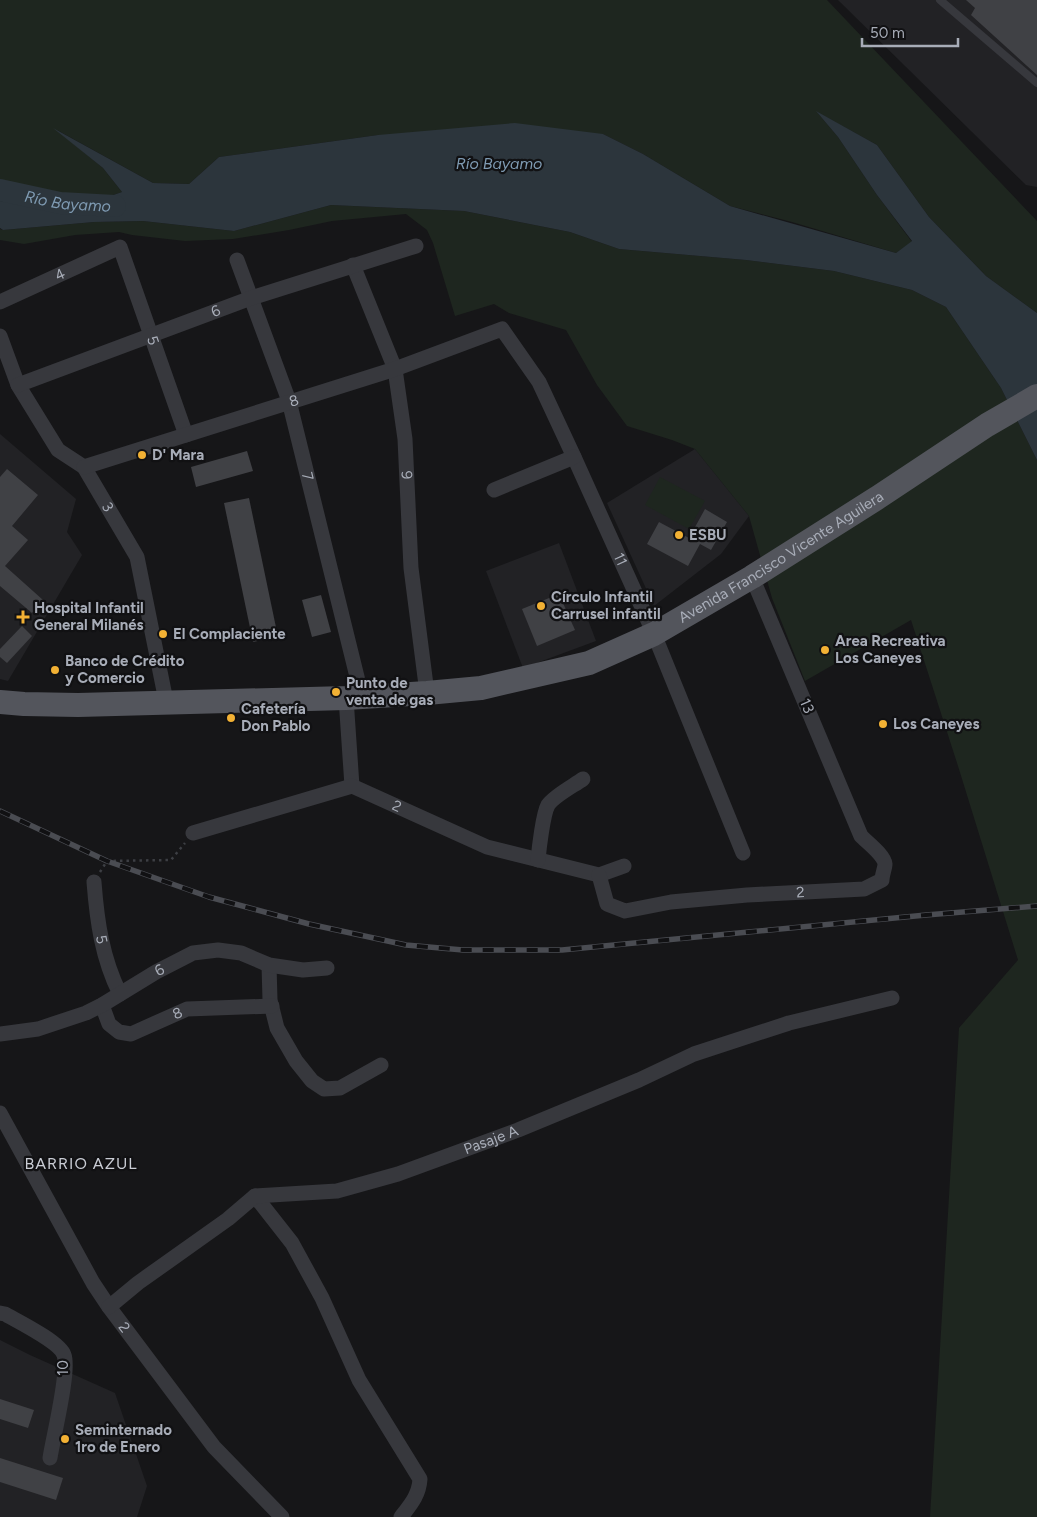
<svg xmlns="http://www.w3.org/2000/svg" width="1037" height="1517" font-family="Figtree,sans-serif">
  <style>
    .built { fill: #222225 }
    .green { fill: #1e261f }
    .water { fill: #2c353c }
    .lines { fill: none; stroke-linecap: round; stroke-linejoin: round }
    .river { stroke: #2c353c; stroke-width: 22 }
    .building { fill: #404145 }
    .path { stroke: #3d3f44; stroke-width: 2.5; stroke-dasharray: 2.5 4; stroke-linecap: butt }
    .service { stroke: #37383d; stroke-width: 8 }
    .minor { stroke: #37383d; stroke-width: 15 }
    .primary { stroke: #53555c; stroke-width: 24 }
    .rail-casing { stroke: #4a4c52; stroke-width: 5.5 }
    .rail { stroke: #111113; stroke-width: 4; stroke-dasharray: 11; stroke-linecap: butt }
    .poi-dot { fill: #f2b134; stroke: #111113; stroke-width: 2 }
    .labels { text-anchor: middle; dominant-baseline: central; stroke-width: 4.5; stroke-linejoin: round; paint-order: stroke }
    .street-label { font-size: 15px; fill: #a8adb8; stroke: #111113 }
    .poi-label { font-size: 15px; font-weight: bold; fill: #a8adb8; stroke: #111113; text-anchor: start }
    .water-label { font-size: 16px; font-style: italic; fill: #7f9bb3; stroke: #111113 }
    .neighbourhood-label { font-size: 16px; letter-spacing: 1px; fill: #c9ccd4; stroke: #111113 }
  </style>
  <rect width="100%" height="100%" fill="#161618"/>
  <g class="built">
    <polygon points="838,0 1037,0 1037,187 1026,185"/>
    <polygon points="0,434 76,499 67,532 82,555 8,681 0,679"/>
    <polygon points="695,449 749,516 721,554 654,606 607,503"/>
    <polygon points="559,543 596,641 523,668 486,571"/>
    <polygon points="0,1340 30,1355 115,1393 147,1486 137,1517 0,1517"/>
  </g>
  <g class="green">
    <polygon points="0,0 827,0 1037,221 1037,313 986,276 929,217 877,145 817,112 838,137 877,195 912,242 896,253 792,222 730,206 643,154 603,134 378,135 219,157 189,184 153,183 57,130 103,168 122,192 72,209 0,201"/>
    <polygon points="331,205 464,211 570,232 619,249 746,260 834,271 912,290 946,307 1001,388 1037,460 1037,1517 930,1517 959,1028 1018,960 958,766 911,620 805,681 772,598 749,516 695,449 672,440 627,426 597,385 566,330 509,313 494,304 455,316 433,243 427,230 406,214 332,221 289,230 233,239 185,241 132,235 119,232 75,235 24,244 0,240 0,229 3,230 94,222 143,221 234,231"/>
    <polygon points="660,477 705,501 689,529 645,505"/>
  </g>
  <polygon class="water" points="816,111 877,145 929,217 986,276 1037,313 1037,460 1001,388 946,307 912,290 834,271 746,260 619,249 570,232 464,211 331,205 234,231 143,221 94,222 3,230 0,228 0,201 72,209 122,192 103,168 53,128 153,183 189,184 219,157 378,135 515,123 603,134 643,154 730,206 896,253 912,241 877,195 838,137"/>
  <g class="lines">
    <path class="river" id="s1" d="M0,190L60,203L115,206"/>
  </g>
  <g class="building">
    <polygon points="966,0 1037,0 1037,75 971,15 975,8"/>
    <polygon points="247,451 253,471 196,487 191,467"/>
    <polygon points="7,469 38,495 12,526 28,540 5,566 43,600 32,613 0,586 0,477"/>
    <polygon points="249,498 278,637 253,642 224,503"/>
    <polygon points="705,509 727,522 711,550 700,544 688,566 647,544 659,522 689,538"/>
    <polygon points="559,594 575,630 537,646 522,609"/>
    <polygon points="321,595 331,632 312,637 302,600"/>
    <polygon points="22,626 32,636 7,663 0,657 0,649"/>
    <polygon points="0,1399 34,1410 28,1428 0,1419"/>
    <polygon points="0,1458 63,1478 56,1500 0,1482"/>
  </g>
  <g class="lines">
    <polyline class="path" points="100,872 107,861 171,860 185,843"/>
    <polyline class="service" points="940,0 1037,83"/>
    <g class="minor">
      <path id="s2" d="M237,260L289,401L362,697"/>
      <path id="s3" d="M353,265L395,369L405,439L411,568L427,693"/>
      <path id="s4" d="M0,302L120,247L186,435"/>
      <path id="s5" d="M0,336L18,385L58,450L84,467L137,557L166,701"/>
      <path id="s6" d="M18,385L251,298L416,246"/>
      <path id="s7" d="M84,467L395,369L502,329L539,382L574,457L654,634L743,853"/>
      <polyline points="494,490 574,457"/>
      <polyline points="346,698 352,786"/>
      <path id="s8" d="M193,833L352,786L487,847L599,875L624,866"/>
      <path d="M538,860C539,849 543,814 548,805C554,796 573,786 583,779"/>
      <path id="s9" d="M599,875L607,904L625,911L671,902L747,895L864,889L882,880C882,875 885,868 885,864C884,855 868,843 861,836L752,577"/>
      <path id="s10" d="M94,882C97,921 102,958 120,994"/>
      <polyline points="269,965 270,1000 277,1028 296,1061 312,1081 324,1089 340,1088 381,1065"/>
      <path id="s11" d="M102,1005L109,1024L119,1032L131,1034L187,1009L272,1006"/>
      <path id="s12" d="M0,1034L38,1029L86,1013L102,1005L156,972L193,953L218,950L241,953L269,965L303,970L327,968"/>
      <path id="s13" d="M0,1113L93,1283L109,1307L214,1447L282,1517"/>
      <path d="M255,1196L292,1243L322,1298L359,1380L420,1479C419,1495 411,1504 401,1517"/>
      <path id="s14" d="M109,1307L138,1283L228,1219L255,1196L337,1191L398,1174L518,1130L639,1080L694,1054L789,1023L892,998"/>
      <path d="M0,1313L5,1314C17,1321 60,1342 64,1355C70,1370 53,1438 50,1458"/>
    </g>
    <path class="primary" id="s15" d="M0,702L24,704L78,705L346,698L427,693L481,688L589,663L654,634L752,577L877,498L987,425L1037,396"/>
    <g class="rail-casing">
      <polyline id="rail" points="0,811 107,861 209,897 309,924 406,945 463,950 562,950 926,915 1037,906"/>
    </g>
    <use href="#rail" class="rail"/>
  </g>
  <g class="poi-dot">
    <circle cx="142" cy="455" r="5"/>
    <circle cx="679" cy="535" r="5"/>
    <circle cx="541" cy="606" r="5"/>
    <path d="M20.5 609.5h5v5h5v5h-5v5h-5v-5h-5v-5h5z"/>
    <circle cx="163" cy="634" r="5"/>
    <circle cx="825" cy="650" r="5"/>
    <circle cx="55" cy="670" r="5"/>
    <circle cx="336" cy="692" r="5"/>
    <circle cx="231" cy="718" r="5"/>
    <circle cx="883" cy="724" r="5"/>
    <circle cx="65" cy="1439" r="5"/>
  </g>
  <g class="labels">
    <g class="street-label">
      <text stroke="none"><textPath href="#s4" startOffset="66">4</textPath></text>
      <text stroke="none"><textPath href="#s6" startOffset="211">6</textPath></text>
      <text stroke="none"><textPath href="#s4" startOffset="231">5</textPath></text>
      <text stroke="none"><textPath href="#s7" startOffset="220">8</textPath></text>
      <text stroke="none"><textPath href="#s3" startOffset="219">9</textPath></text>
      <text stroke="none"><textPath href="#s2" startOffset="228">7</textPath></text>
      <text stroke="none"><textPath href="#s5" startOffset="206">3</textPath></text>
      <text stroke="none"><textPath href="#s15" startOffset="812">Avenida Francisco Vicente Aguilera</textPath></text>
      <text stroke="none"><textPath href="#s7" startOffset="700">11</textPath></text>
      <text transform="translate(807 706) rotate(67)">13</text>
      <text stroke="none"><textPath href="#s8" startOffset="215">2</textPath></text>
      <text stroke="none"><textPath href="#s9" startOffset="226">2</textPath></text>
      <text stroke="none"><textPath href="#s10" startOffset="58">5</textPath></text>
      <text stroke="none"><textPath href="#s12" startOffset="174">6</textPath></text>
      <text stroke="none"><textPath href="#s11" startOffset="96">8</textPath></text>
      <text stroke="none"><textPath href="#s14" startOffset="428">Pasaje A</textPath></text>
      <text stroke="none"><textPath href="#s13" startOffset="248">2</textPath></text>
      <text transform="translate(63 1368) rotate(-90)">10</text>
    </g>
    <g class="poi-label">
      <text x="152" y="455">D' Mara</text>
      <text x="689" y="535">ESBU</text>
      <text x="551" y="597">Círculo Infantil<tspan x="551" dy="17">Carrusel infantil</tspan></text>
      <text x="34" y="608">Hospital Infantil<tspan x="34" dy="17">General Milanés</tspan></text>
      <text x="173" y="634">El Complaciente</text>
      <text x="835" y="641">Area Recreativa<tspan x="835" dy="17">Los Caneyes</tspan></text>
      <text x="65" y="661">Banco de Crédito<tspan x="65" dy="17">y Comercio</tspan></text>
      <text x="346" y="683">Punto de<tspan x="346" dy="17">venta de gas</tspan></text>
      <text x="241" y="709">Cafetería<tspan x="241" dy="17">Don Pablo</tspan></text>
      <text x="893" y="724">Los Caneyes</text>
      <text x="75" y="1430">Seminternado<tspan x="75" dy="17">1ro de Enero</tspan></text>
    </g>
    <g class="water-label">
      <text x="499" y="163">Río Bayamo</text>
      <text stroke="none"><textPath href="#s1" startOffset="69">Río Bayamo</textPath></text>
    </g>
    <g class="neighbourhood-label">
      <text x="81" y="1163">BARRIO AZUL</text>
    </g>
  </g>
  <path d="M862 38v8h96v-8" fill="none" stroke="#a8adb8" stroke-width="2.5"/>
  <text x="870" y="38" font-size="15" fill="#a8adb8" stroke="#111113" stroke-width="4" paint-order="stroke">50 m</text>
</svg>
